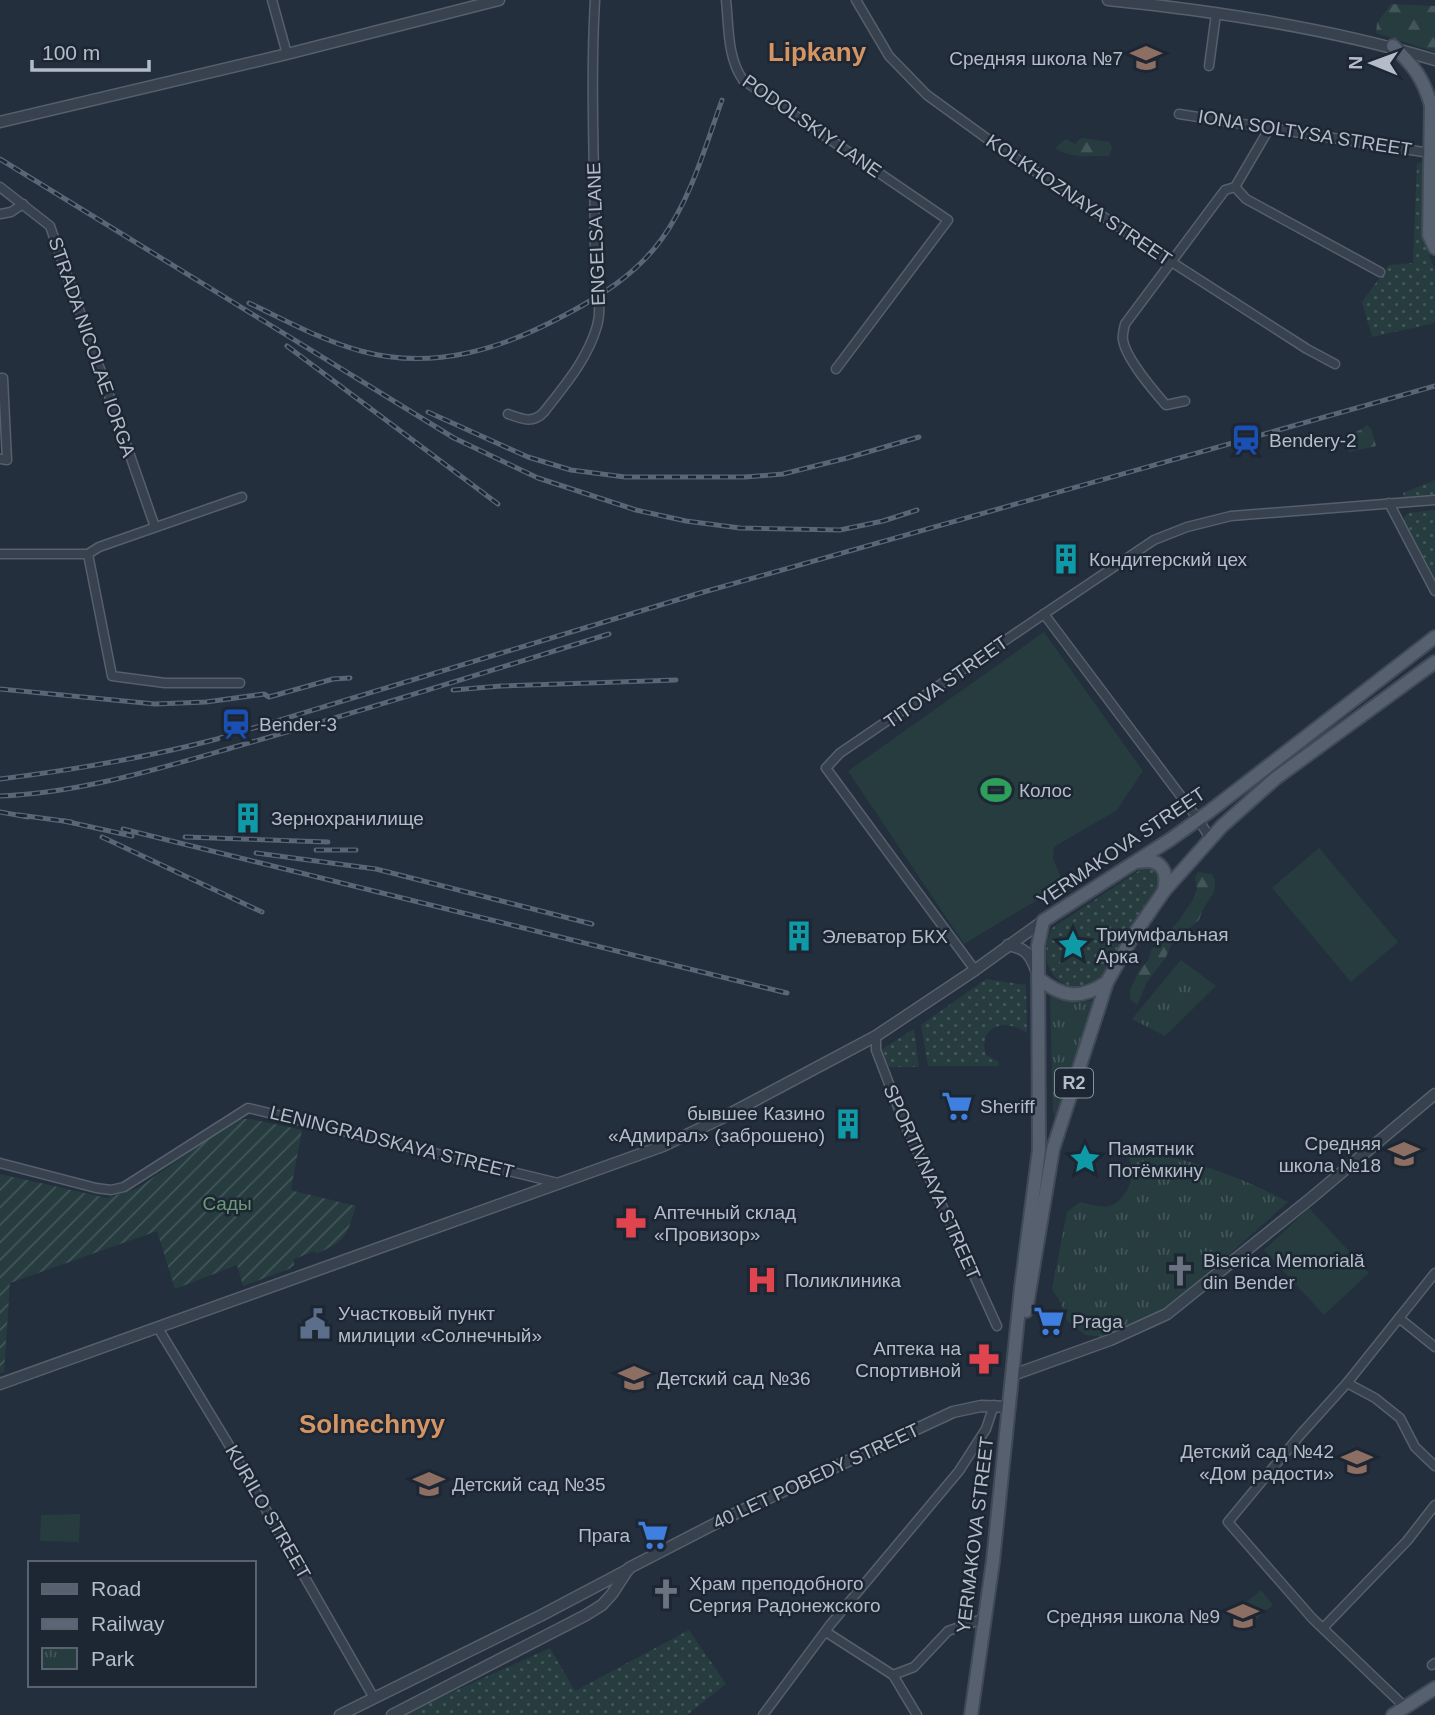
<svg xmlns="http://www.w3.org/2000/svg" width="1435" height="1715" font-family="Helvetica,sans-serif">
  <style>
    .grass { fill: url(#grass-dots) }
    .forest { fill: url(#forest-firs) }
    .park { fill: url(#park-tufts) }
    .garden { fill: url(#garden-furrows) }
    .pitch { fill: #263c3f }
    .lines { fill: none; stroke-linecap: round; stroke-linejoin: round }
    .minor-casing { stroke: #565f6c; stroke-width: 11 }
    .tertiary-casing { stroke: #565f6c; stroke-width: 13 }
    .primary-casing { stroke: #414a57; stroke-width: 16 }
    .minor { stroke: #38414e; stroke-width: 8 }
    .tertiary { stroke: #38414e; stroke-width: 10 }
    .primary { stroke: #56606e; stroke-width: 12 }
    .rail-casing { stroke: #5a6575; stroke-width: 5 }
    .rail { stroke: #1d2633; stroke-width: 2.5; stroke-dasharray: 8; stroke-linecap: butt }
    .labels { text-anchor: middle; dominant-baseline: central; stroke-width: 5; stroke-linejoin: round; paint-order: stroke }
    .shield { fill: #1d2633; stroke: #878f9c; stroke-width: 2 }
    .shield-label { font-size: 18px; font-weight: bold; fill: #b4bcc9 }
    .poi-label { font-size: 19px; fill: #b4bcc9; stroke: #1d2633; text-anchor: start }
    .street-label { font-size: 19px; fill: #b4bcc9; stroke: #1d2633 }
    .park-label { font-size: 19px; fill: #6b9a76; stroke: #1d2633 }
    .district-label { font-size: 26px; font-weight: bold; fill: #d59563; stroke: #1d2633 }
  </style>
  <defs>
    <pattern id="grass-dots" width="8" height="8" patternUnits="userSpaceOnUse" patternTransform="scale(1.75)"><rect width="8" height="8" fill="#263c3f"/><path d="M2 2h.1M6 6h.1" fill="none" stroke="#435659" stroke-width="1.8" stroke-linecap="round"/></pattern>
    <pattern id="forest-firs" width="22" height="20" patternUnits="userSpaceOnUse" patternTransform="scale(1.75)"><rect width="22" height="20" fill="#263c3f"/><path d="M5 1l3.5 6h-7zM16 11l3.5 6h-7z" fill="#435659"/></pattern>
    <pattern id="park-tufts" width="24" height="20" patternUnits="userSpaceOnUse" patternTransform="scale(1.75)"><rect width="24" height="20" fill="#263c3f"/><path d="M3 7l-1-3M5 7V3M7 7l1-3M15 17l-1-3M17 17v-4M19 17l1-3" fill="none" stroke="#435659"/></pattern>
    <pattern id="garden-furrows" width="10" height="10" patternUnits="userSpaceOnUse" patternTransform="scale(1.75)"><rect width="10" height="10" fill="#263c3f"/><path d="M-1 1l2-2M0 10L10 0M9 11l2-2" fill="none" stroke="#435659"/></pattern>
  </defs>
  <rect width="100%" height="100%" fill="#242f3e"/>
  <g class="grass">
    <polygon points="1422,162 1422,236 1435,270 1435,323 1372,337 1362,302 1389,265 1413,263 1417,163"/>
    <polygon points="1435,480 1435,495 1404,498 1403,493"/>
    <polygon points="1435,510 1435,580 1403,519 1408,513"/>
    <path d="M1143,868H1153L1159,874L1161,883C1137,915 1117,947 1100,983C1058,999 1035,965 1052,928Z"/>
    <path d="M986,979L1026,985L1027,1033C1006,1018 977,1025 986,1055L999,1062V1066H928L921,1025Z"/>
    <polygon points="914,1029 919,1067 888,1067 882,1049"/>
    <polygon points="689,1630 726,1684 687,1715 401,1715 550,1648 575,1691"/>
  </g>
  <g class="forest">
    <polygon points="1391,4 1435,6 1435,52 1376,33 1377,23"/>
    <path d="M1081,138L1110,142L1112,148L1109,156C1090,156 1070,159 1055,148L1066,139L1075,144Z"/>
    <polygon points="1366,425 1371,428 1376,446 1349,452 1348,449 1355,446 1359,440 1354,433 1364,428"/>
    <polygon points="1198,872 1212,874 1215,880 1215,887 1213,894 1203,909 1199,920 1171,945 1166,957 1147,982 1137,1005 1130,999 1131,988 1139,971 1149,959 1151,950 1180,919 1192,901 1197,889 1195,877"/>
  </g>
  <g class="park">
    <polygon points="1181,960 1216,986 1165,1036 1132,1019"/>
    <polygon points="1050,993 1073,1000 1093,1001 1057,1119 1054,1116 1053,1111"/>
    <path d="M1136,1150C1192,1159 1239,1176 1288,1202L1167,1310L1104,1337L1086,1335L1067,1321L1061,1303L1052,1289L1067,1212L1080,1202C1089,1204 1100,1208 1109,1206C1126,1202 1138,1174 1129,1159Z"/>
  </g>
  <path class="garden" d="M237,1119H251L302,1130L291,1189L294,1191L356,1206C346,1237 347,1240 316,1254L315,1251L294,1259V1265L289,1269L243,1286L237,1265L175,1289L157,1231L10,1283L4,1372L0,1373V1174L107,1198L138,1188Z"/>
  <g class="pitch">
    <polygon points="1044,632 1143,771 1117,810 1054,847 1053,859 1064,884 964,944 848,771"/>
    <polygon points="1319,848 1398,942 1351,982 1272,888"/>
    <polygon points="1309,1208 1369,1273 1324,1315 1264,1250"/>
    <polygon points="80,1514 79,1542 40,1541 41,1515"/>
    <polygon points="1261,1590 1273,1605 1248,1626 1236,1611"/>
  </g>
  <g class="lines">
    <g class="minor-casing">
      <g id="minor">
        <polyline points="272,0 287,54"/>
        <path d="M726,0C729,27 727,57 743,80L948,220L836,369"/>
        <polyline points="856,0 889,56 927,95 1000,148 1170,261 1307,349 1335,364"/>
        <polyline points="1209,66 1216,14"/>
        <polyline points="1179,114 1430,153"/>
        <polyline points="0,187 50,226 155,527"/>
        <polyline points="1235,187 1246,199 1380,272"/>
        <polyline points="0,214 11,212 23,204"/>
        <polyline points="0,378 3,378 7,460 0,459"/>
        <path d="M1185,401L1166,405C1153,390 1126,359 1123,340C1122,334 1124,329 1125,324L1225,190L1235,187L1269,129"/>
        <path d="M508,414C522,419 533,424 544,412C565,385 587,360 597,326C603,305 595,279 595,257C595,171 590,85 595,0"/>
        <polyline points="1389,503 1435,591"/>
        <polyline points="0,554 88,554 99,547 242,497"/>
        <polyline points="88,554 112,676 165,683 240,683"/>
        <polyline points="1044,614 1154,540 1187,527 1231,516 1435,500"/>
        <polyline points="975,970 826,768 840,753 1044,614 1198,819 1210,838"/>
        <polyline points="876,1036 876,1050 903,1120 997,1326"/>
        <polyline points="0,1163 96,1188 111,1190 124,1187 248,1108 558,1183"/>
        <polyline points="1399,1318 1435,1347"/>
        <polyline points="158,1328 226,1440 374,1698"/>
        <polyline points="1347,1383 1375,1398 1400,1418 1415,1447 1435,1466"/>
        <polyline points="1323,1628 1407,1541 1435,1505"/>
        <polyline points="826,1632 893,1675 917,1715"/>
        <polyline points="1432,1665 1435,1663"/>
        <polyline points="893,1675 914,1667 948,1631 985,1618"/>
        <polyline points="1405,1707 1312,1618 1228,1522 1301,1434 1347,1383 1435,1273"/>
        <polyline points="763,1715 830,1625 959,1471 986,1429 994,1405"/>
      </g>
    </g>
    <g class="tertiary-casing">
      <g id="tertiary">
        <path d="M1108,0C1218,11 1329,28 1435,60"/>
        <polyline points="0,122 287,54 499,0"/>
        <path d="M1008,945C1025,948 1030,954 1036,970"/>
        <polyline points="1013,1375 1110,1340 1167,1314 1310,1199 1435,1094"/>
        <polyline points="0,1384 663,1146 720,1119 876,1036 975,970 1043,921"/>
        <polyline points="340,1715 540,1616 629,1569"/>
        <polyline points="392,1715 586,1615 602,1605 612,1594 629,1568 728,1517 953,1412 981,1406 1010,1407"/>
      </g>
    </g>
    <g class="primary-casing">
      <g id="primary">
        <path d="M1393,46C1414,66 1423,78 1431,105L1429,235L1435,248"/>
        <path d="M1138,862C1160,857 1169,870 1164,891"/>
        <path d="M1038,978C1063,998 1081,1000 1107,982"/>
        <polyline points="1026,1311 1053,1149 1107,982 1133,936 1164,891 1222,826 1276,778 1435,662"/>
        <polyline points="971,1715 993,1561 1021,1288 1039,1150 1038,946 1043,921 1171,839 1210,811 1435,637"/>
        <polyline points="1393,1715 1435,1688"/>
      </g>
    </g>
    <use href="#minor" class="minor"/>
    <use href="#tertiary" class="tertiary"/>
    <use href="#primary" class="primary"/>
    <g class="rail-casing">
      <g id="rail">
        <polyline points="0,159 454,438 538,478 636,510 686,521 740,528 840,530 883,521 917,510"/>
        <path d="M249,303C285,320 323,341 361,351C433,371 502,349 565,315C601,296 636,274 661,240C691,199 705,147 722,100"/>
        <polyline points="287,346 498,504"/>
        <polyline points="428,412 528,457 571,470 625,477 745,477 783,474 847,458 919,437"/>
        <polyline points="0,689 155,704 206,702 264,694 269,697 333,679 350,678"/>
        <polyline points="453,690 501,686 676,680"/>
        <path d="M0,779C73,770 145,758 217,739L700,593L1435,386"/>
        <path d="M0,796C81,793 161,768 238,746C363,711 486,672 609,634"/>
        <polyline points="0,812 28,817"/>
        <polyline points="19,815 71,822"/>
        <polyline points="64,821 132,836"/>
        <polyline points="123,829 787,993"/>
        <polyline points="102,837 262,912"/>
        <polyline points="185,837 328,842"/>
        <polyline points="316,850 356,850"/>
        <polyline points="256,853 376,869 592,924"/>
      </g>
    </g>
    <use href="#rail" class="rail"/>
  </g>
  <defs>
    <g id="school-bare" transform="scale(2.415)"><path d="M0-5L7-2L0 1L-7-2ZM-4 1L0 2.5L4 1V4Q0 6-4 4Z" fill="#8d6e63" stroke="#1d2633" stroke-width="2.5" paint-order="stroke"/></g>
    <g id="station-bare" transform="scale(2.415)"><path d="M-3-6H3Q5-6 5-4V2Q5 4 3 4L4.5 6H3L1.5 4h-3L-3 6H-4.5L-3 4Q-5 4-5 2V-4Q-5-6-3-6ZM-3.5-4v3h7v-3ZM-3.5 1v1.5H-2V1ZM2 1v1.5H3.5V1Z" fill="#1a4fb4" stroke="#1d2633" stroke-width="2.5" paint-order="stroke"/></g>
    <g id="building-bare" transform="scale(2.415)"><path d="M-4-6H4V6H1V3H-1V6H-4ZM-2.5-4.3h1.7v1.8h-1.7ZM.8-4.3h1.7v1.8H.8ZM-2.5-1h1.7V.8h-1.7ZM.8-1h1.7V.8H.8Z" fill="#0f9aa8" stroke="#1d2633" stroke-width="2.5" paint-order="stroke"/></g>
    <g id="stadium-bare" transform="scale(2.415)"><path d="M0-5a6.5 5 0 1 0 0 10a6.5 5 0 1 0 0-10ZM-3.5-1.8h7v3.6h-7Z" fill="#2e9e5b" stroke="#1d2633" stroke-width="2.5" paint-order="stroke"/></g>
    <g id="sight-bare" transform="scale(2.415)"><path d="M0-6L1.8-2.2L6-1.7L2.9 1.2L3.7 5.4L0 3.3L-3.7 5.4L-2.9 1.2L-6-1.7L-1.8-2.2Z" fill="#0f9aa8" stroke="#1d2633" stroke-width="2.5" paint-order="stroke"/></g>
    <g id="supermarket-bare" transform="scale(2.415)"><path d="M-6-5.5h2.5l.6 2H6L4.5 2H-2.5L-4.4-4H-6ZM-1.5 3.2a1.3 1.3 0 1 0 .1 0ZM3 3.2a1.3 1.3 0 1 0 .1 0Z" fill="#3f7fe0" stroke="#1d2633" stroke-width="2.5" paint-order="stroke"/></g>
    <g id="pharmacy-bare" transform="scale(2.415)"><path d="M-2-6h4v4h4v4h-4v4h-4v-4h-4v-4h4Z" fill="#e0444e" stroke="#1d2633" stroke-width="2.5" paint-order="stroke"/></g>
    <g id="church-bare" transform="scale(2.415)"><path d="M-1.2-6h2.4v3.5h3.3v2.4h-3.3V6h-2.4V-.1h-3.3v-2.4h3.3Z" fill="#6b7280" stroke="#1d2633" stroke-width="2.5" paint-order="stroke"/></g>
    <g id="hospital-bare" transform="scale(2.415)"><path d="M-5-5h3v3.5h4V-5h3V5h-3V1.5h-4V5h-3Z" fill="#e0444e" stroke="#1d2633" stroke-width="2.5" paint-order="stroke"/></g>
    <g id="civic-bare" transform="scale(2.415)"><path d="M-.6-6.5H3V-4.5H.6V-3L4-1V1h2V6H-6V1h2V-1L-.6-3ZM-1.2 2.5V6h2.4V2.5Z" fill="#5c6f8a" stroke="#1d2633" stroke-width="2.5" paint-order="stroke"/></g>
  </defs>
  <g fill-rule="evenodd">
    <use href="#school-bare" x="1146" y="58"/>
    <use href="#station-bare" x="1246" y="440"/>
    <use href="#building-bare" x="1066" y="559"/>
    <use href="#station-bare" x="236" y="724"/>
    <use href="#stadium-bare" x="996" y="790"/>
    <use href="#building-bare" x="248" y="818"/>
    <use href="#building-bare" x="799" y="936"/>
    <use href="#sight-bare" x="1073" y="945"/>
    <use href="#supermarket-bare" x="957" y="1106"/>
    <use href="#building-bare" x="848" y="1124"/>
    <use href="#school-bare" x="1404" y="1154"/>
    <use href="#sight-bare" x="1085" y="1159"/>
    <use href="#pharmacy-bare" x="631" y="1223"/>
    <use href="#church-bare" x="1180" y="1271"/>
    <use href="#hospital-bare" x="762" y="1280"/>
    <use href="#supermarket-bare" x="1049" y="1321"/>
    <use href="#civic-bare" x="315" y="1324"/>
    <use href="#pharmacy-bare" x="984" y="1359"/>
    <use href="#school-bare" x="634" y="1378"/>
    <use href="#school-bare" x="1357" y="1462"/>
    <use href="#school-bare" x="429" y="1484"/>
    <use href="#supermarket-bare" x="653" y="1535"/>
    <use href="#church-bare" x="666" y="1594"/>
    <use href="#school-bare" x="1243" y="1616"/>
  </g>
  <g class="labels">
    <rect class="shield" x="1055" y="1068.5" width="38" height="29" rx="5"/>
    <g class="shield-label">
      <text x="1074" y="1083">R2</text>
    </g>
    <g class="poi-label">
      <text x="1123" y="58" text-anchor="end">Средняя школа №7</text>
      <text x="1269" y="440">Bendery-2</text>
      <text x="1089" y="559">Кондитерский цех</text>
      <text x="259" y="724">Bender-3</text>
      <text x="1019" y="790">Колос</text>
      <text x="271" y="818">Зернохранилище</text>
      <text x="1096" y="934">Триумфальная<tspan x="1096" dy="22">Арка</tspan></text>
      <text x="822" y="936">Элеватор БКХ</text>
      <text x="980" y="1106">Sheriff</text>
      <text x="825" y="1113" text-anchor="end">бывшее Казино<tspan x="825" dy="22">«Адмирал» (заброшено)</tspan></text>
      <text x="1381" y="1143" text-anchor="end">Средняя<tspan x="1381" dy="22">школа №18</tspan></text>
      <text x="1108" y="1148">Памятник<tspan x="1108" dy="22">Потёмкину</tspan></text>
      <text x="654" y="1212">Аптечный склад<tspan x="654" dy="22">«Провизор»</tspan></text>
      <text x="1203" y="1260">Biserica Memorială<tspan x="1203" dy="22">din Bender</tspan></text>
      <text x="785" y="1280">Поликлиника</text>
      <text x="338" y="1313">Участковый пункт<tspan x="338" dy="22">милиции «Солнечный»</tspan></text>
      <text x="1072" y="1321">Praga</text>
      <text x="961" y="1348" text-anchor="end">Аптека на<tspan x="961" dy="22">Спортивной</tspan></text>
      <text x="657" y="1378">Детский сад №36</text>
      <text x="1334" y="1451" text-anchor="end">Детский сад №42<tspan x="1334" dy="22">«Дом радости»</tspan></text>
      <text x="452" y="1484">Детский сад №35</text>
      <text x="630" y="1535" text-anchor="end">Прага</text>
      <text x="689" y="1583">Храм преподобного<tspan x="689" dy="22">Сергия Радонежского</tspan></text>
      <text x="1220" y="1616" text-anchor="end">Средняя школа №9</text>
    </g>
    <g class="street-label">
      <text transform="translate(812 126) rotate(35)">PODOLSKIY LANE</text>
      <text transform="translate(1305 133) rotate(9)">IONA SOLTYSA STREET</text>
      <text transform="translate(1079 200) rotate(34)">KOLKHOZNAYA STREET</text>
      <text transform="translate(596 234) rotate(-92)">ENGELSA LANE</text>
      <text transform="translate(92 347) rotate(71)">STRADA NICOLAE IORGA</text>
      <text transform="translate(946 682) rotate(-35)">TITOVA STREET</text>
      <text transform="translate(1121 847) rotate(-34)">YERMAKOVA STREET</text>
      <text transform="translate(392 1142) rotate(14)">LENINGRADSKAYA STREET</text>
      <text transform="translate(932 1182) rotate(66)">SPORTIVNAYA STREET</text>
      <text transform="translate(816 1476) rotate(-25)">40 LET POBEDY STREET</text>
      <text transform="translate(268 1512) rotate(60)">KURILO STREET</text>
      <text transform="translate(975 1535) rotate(-83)">YERMAKOVA STREET</text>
    </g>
    <g class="park-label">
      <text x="227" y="1203">Сады</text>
    </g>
    <g class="district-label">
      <text x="817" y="52">Lipkany</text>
      <text x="372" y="1424">Solnechnyy</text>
    </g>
  </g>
  <rect x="28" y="1561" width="228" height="126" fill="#1d2633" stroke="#59626f" stroke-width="2"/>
  <rect x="42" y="1584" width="35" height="10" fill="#56606e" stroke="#59626f" stroke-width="2"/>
  <text x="91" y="1596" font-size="21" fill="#b4bcc9">Road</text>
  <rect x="42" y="1619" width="35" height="10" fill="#5a6575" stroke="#59626f" stroke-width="2"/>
  <text x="91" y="1631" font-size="21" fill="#b4bcc9">Railway</text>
  <rect x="42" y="1648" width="35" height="21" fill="url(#park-tufts)" stroke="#59626f" stroke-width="2"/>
  <text x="91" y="1666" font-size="21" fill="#b4bcc9">Park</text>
  <g transform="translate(1372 63) rotate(271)" stroke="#1d2633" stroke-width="5" paint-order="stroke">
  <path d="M0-5L12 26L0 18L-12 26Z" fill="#b4bcc9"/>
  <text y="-10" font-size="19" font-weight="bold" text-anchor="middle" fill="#b4bcc9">N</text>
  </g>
  <path d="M32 60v10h117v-10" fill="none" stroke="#b4bcc9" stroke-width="3.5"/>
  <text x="42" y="60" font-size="21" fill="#b4bcc9" stroke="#1d2633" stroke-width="5" paint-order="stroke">100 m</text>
</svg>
